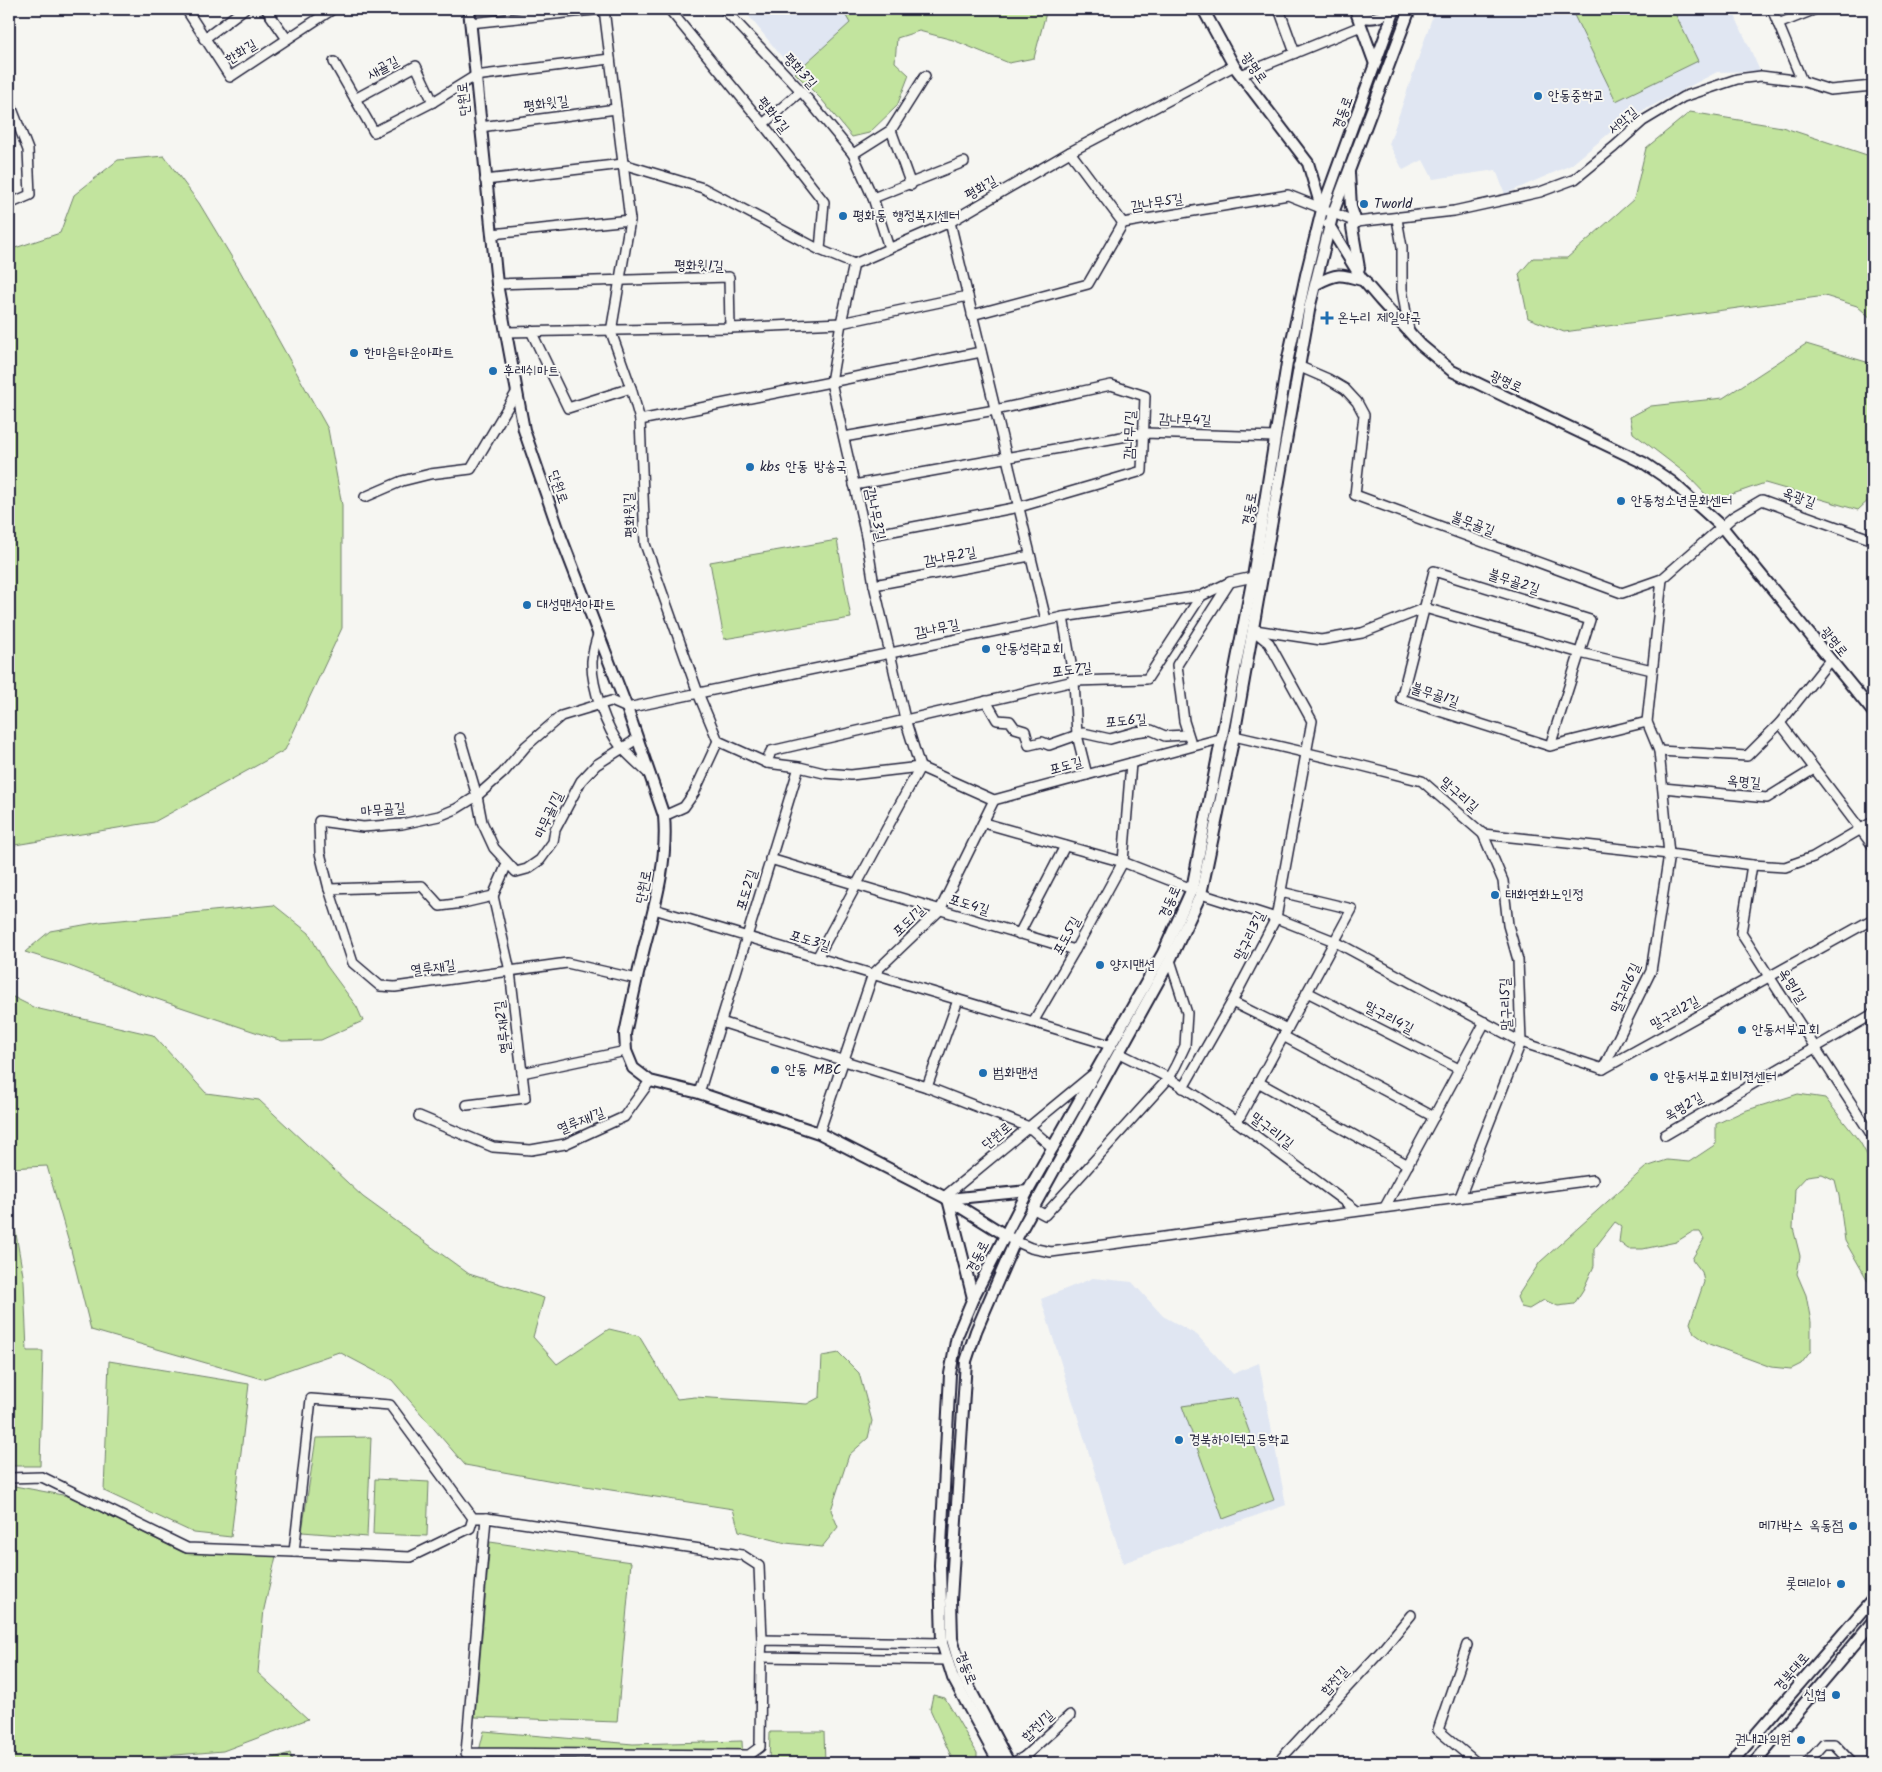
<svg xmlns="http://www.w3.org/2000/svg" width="1882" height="1772" font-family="Kalam,'Poor Story',sans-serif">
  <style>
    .built { fill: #e0e6f2 }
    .green { fill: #c2e49e; stroke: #72836c }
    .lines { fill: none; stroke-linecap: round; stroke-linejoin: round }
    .minor-casing { stroke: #22223b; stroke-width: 12 }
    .tertiary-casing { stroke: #22223b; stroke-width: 14 }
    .minor { stroke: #f6f6f2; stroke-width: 9 }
    .tertiary { stroke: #f6f6f2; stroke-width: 10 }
    .poi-dot { fill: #1f6fb2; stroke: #f6f6f2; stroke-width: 2 }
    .labels { text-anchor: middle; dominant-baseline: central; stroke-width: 4; stroke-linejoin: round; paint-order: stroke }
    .street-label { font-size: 14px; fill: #22223b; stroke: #f6f6f2 }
    .poi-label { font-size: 14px; fill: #22223b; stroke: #f6f6f2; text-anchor: start }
  </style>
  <rect width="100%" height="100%" fill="#f6f6f2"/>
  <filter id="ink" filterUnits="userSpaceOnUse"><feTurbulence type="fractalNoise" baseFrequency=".02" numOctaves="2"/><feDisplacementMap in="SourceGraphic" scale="10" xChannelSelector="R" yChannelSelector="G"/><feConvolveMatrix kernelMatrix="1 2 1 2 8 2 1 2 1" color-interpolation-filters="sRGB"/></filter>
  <g filter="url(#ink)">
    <g class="built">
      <polygon points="743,9 842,9 851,23 795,73"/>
      <polygon points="1435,9 1732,9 1760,71 1717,72 1625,120 1571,165 1505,194 1496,170 1433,179 1423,160 1403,170 1389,144"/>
      <polygon points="1093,1278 1132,1282 1163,1316 1197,1335 1233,1374 1259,1363 1286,1505 1123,1563 1041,1299"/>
    </g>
    <g class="green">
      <polygon points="842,9 1047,9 1034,58 1009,63 953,40 919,31 897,38 895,62 909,75 897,106 869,133 852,137 822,100 795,73 850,23"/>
      <polygon points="1571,9 1673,9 1698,61 1616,101"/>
      <polygon points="1690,112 1782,127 1873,157 1873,320 1857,306 1825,296 1564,332 1528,318 1519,274 1533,258 1567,258 1634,199 1646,148"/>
      <polygon points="164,156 199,203 240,271 328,429 342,505 342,628 285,750 154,822 9,846 9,250 60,233 74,195 118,160"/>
      <polygon points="1806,344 1873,364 1873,496 1858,510 1765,483 1712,501 1685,473 1633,433 1630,417 1651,406 1723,398"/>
      <polygon points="837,540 851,618 724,639 710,562"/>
      <polygon points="274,905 309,933 326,965 357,1007 363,1021 321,1040 282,1041 139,993 67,965 25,952 50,931 100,922"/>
      <polygon points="9,995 35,1008 153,1035 206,1093 259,1100 363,1197 469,1274 544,1298 533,1337 557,1364 609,1329 639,1336 677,1399 695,1397 807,1404 820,1397 822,1356 839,1353 859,1373 872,1421 868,1438 849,1455 831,1510 838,1527 822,1547 786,1543 739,1531 733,1509 553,1481 465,1465 392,1380 339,1352 262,1379 91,1330 71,1250 47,1166 9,1168"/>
      <polygon points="1798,1094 1825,1098 1860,1142 1873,1166 1873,1302 1871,1286 1845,1241 1839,1196 1835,1180 1822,1174 1807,1176 1795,1189 1793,1228 1800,1256 1797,1274 1806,1295 1811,1322 1811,1351 1801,1364 1791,1369 1771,1367 1709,1344 1694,1333 1690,1323 1704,1282 1702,1272 1692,1259 1704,1239 1700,1232 1692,1232 1676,1242 1643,1249 1628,1249 1619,1242 1621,1226 1615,1222 1594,1249 1594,1266 1583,1290 1574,1304 1558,1306 1544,1300 1529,1309 1521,1307 1517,1297 1540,1262 1646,1167 1667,1160 1689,1162 1716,1144 1716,1124 1744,1111"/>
      <polygon points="9,1193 24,1281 27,1351 43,1351 40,1466 9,1466"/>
      <polygon points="109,1361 249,1384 231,1537 194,1533 104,1491"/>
      <polygon points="1237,1398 1274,1500 1223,1519 1182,1406"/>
      <polygon points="371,1437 367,1537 302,1532 316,1438"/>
      <polygon points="375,1479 429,1482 427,1536 373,1534"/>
      <polygon points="9,1485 68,1496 182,1552 276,1556 264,1609 258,1673 308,1719 223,1751 141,1758 126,1763 9,1763"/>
      <polygon points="490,1542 631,1562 617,1722 475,1717"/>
      <polygon points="933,1695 945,1698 977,1753 977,1763 954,1763 930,1709"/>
      <polygon points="484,1731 633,1744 742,1741 743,1763 610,1763 609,1755 579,1755 578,1763 476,1763"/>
      <polygon points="770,1732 824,1732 825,1763 769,1763"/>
      <polygon points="290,1753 293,1763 257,1763"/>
    </g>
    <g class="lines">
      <g class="minor-casing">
        <g id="minor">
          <polyline points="186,9 230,77 333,9"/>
          <polyline points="266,9 287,39"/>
          <polyline points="604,9 630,220 611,332 631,388 640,420 645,544 698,693 718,741 767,763 799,767 824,773 851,775 920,767 994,800 1223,738"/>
          <polyline points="669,9 763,124 824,202 820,250"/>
          <polyline points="724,9 801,91 853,154 891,130 925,76"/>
          <polyline points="1279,9 1295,53"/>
          <polyline points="1772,9 1802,81"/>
          <polyline points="470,23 603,9"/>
          <polyline points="1778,24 1816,9"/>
          <polyline points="204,39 244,9"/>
          <polyline points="334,62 374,132 433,102 475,76 610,59"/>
          <polyline points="1241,75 1361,26"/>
          <polyline points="355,99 416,66 433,102"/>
          <polyline points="9,101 28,150 30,195 9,204"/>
          <polyline points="763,124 801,91"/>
          <polyline points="480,127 616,109"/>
          <polyline points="891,130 911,185"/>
          <polyline points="1070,152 1123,223"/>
          <polyline points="853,154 873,198 889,248"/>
          <polyline points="485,180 623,164 703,188 820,250 854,264 950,222 1070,152 1234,66"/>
          <polyline points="873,198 964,162"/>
          <polyline points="1397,219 1402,247 1402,289 1409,331"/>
          <polyline points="950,222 1046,620"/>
          <polyline points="492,234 630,220"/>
          <polyline points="497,284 729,277 730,328"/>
          <polyline points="972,315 1088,284 1123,223 1288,195 1356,222 1454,211 1540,192 1575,179 1614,147 1643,121 1683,97 1737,79 1761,76 1802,81 1830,90 1873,86"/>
          <polyline points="531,331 568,408 631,388"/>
          <polyline points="505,332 730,328 841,323 968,296"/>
          <polyline points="1298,366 1328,379 1345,389 1357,402 1364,415 1355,495 1622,593 1662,579 1733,517 1762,500 1873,540"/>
          <polyline points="640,420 981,352"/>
          <polyline points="844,437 995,410 1111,385 1145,396 1142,471 1019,507 866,536"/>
          <polyline points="854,485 1144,433 1275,437"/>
          <polyline points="365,497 402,481 430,474 471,469 516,393"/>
          <polyline points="874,585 1030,556"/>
          <polyline points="1063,617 1074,681 1077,735 1087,775"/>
          <polyline points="1255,630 1321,640 1362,633 1425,608 1580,653 1652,670"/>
          <path d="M598,635C595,643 593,652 592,661C591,686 606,729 622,748C631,758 641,766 650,775"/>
          <polyline points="986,701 997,720 1010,721 1015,728 1025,731 1029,745 1042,742 1049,745 1083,733 1110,739 1135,732 1151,730 1165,736 1187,735"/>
          <polyline points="1780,723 1873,846"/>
          <polyline points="1234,736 1359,765 1422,781 1483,834 1669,854 1752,865 1785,867 1813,857 1873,822"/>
          <polyline points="460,738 477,796 482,822 494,848 516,872 527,869 540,860 553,842 555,830 581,781 596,765 637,739"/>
          <polyline points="1190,740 1184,721 1177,665 1230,582"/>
          <polyline points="1550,746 1590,620 1434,571 1401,699 1550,746 1647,722"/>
          <polyline points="1659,751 1747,756 1780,723 1830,660"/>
          <polyline points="767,763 771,751 1074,681 1147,679 1201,596"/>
          <polyline points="1663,788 1767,798 1814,769"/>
          <polyline points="664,816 684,807 694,793 718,741"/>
          <polyline points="984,823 1123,862 1192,889"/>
          <polyline points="770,859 1075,950"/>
          <polyline points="1752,865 1741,933 1873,1137"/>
          <polyline points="329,889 422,886 440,906 463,903 493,896"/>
          <polyline points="1201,894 1276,918 1334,941 1521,1042 1603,1069 1873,919"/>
          <polyline points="493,896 507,864"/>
          <polyline points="654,909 1110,1045"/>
          <polyline points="1019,934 1065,846"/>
          <polyline points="817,958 920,767 905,719 890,653 874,585 866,536 831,382 841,323 854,264"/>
          <polyline points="637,979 567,963 395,987 380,986 353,963 329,889 320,853 319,821 363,827 402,824 439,816 456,809 477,796 503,773 526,746 561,716 611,701 627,708 1063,617 1201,596 1230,582 1253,577"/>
          <polyline points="1307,992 1459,1069"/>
          <polyline points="1232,1002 1287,1029"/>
          <polyline points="721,1022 927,1087 1029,1127 1053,1148"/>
          <polyline points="1033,1022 1075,950 1123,862 1131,763"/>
          <polyline points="1283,1036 1434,1117"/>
          <polyline points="1119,1053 1169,1078 1237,1122 1356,1210"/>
          <polyline points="1603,1069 1651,971 1669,854 1659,751 1647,722 1662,579"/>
          <polyline points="522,1073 626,1051"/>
          <polyline points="1258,1082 1408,1165"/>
          <polyline points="927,1087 958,1000"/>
          <polyline points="1183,1088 1232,1002 1276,918 1312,721 1269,643 1253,630"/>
          <polyline points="699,1093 799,767"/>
          <polyline points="467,1105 525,1098 510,971 493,896"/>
          <polyline points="419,1116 493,1147 531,1150 565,1144 624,1117 650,1081"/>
          <polyline points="1237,1122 1352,909 1281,892"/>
          <polyline points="819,1133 873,974 940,910 994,800"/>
          <polyline points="1665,1135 1873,1014"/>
          <polyline points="944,1197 1092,1075"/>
          <polyline points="1460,1197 1521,1042 1518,960 1508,925 1503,881 1483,834"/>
          <polyline points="1385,1207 1485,1022"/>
          <polyline points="1032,1208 1045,1215 1169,1078 1176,1065 1185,1046 1187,1013 1170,960"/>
          <polyline points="1015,1241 1031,1248 1051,1252 1593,1180"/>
          <polyline points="9,1478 42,1477 187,1548 294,1552"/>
          <polyline points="473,1518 470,1528 410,1557 294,1552 311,1399 390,1405 473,1518 486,1518"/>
          <polyline points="942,1643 762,1640 761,1657 948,1660"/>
          <polyline points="1467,1645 1438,1730 1477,1763"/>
          <polyline points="761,1657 760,1747 749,1755 466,1753 486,1518 742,1555 759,1566 762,1640"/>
          <polyline points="1024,1757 1070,1715"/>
          <polyline points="1012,1763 1024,1757 1032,1763"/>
          <polyline points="1175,1763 1181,1763"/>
          <polyline points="1277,1763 1383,1649 1411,1615"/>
          <polyline points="1807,1763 1824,1744 1834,1744 1852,1763"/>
        </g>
      </g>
      <g class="tertiary-casing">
        <g id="tertiary">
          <path d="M469,9L497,284L524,430L561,537L627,708L664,816C668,861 655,905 644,948C637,977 631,1005 625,1034L626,1051L633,1068L650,1081L699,1093L819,1133L944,1197L1010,1238"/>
          <polyline points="1203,9 1234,66 1308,163 1322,210"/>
          <polyline points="1355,9 1375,64"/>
          <path d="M1357,14C1371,22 1382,16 1395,9"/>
          <polyline points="1349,173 1351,207 1356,222 1352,227 1359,268"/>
          <polyline points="1328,224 1362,279 1380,300 1421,345 1452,371 1644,463 1672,482 1722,527 1873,712"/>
          <path d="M1316,284C1338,272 1341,274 1365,281"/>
          <polyline points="973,1298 948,1199 1028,1191"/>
          <polyline points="999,1763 953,1678 942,1643 940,1565 950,1374 957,1336 973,1298 1028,1191 1163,953 1192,889 1253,577 1287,363 1306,275 1322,210 1395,9"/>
          <polyline points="1009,1763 963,1676 952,1639 951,1600 966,1361 976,1331 1015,1241 1170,960 1201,894 1234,736 1310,305 1333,213 1410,9"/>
          <polyline points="1731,1763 1873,1599"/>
          <polyline points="1754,1763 1873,1622"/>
        </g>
      </g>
      <use href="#minor" class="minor"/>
      <use href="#tertiary" class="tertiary"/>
    </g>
  </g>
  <g class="poi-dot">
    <circle cx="1538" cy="96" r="5"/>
    <circle cx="1364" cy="204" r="5"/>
    <circle cx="843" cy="216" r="5"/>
    <path d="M1324.5 310.5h5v5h5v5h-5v5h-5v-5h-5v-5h5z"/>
    <circle cx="354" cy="353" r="5"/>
    <circle cx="493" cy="371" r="5"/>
    <circle cx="750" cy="467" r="5"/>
    <circle cx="1621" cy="501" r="5"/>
    <circle cx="527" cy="605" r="5"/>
    <circle cx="986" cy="649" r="5"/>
    <circle cx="1495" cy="895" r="5"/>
    <circle cx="1100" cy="965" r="5"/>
    <circle cx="1742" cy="1030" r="5"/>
    <circle cx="775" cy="1070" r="5"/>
    <circle cx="983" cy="1073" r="5"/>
    <circle cx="1654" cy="1077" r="5"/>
    <circle cx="1179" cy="1440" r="5"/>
    <circle cx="1853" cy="1526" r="5"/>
    <circle cx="1841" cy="1584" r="5"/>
    <circle cx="1836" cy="1695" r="5"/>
    <circle cx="1801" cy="1740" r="5"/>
  </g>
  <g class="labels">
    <g class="street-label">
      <text transform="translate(241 52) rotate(-31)">한화길</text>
      <text transform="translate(383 68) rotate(-28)">새골길</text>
      <text transform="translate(1254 68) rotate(55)">광명로</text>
      <text transform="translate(800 71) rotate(48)">평화3길</text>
      <text transform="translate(464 99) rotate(-96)">단원로</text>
      <text transform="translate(546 104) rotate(-8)">평화윗길</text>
      <text transform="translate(1343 113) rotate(-70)">경동로</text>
      <text transform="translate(773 115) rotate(51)">평화4길</text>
      <text transform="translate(1623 121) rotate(-40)">서악길</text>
      <text transform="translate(981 188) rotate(-30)">평화길</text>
      <text transform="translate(1157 203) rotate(-9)">감나무5길</text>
      <text transform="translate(699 266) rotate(1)">평화윗1길</text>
      <text transform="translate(1506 382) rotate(25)">광명로</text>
      <text transform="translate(1185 420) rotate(2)">감나무4길</text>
      <text transform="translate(1130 435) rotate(-88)">감나무1길</text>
      <text transform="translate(558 487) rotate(71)">단원로</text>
      <text transform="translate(1799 498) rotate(20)">옥광길</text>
      <text transform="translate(1250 509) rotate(-81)">경동로</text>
      <text transform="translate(875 514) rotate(78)">감나무3길</text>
      <text transform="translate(630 515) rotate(-92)">평화윗길</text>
      <text transform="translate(1473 524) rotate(21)">불무골길</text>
      <text transform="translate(950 557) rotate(-11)">감나무2길</text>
      <text transform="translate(1514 582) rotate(18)">불무골2길</text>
      <text transform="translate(937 629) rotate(-12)">감나무길</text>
      <text transform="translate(1834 642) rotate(51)">광명로</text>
      <text transform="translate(1072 670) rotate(-7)">포도7길</text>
      <text transform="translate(1435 695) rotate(18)">불무골1길</text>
      <text transform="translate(1126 721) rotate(-5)">포도6길</text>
      <text transform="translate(1066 766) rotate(-15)">포도길</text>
      <text transform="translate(1744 782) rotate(5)">옥명길</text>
      <text transform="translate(1459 795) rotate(41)">말구리길</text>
      <text transform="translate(383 810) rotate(-5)">마무골길</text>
      <text transform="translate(549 815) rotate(-65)">마무골1길</text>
      <text transform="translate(644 887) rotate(-79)">단원로</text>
      <text transform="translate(747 890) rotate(-73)">포도2길</text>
      <text transform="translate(1170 902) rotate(-66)">경동로</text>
      <text transform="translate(969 905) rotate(17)">포도4길</text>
      <text transform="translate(909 921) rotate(-44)">포도1길</text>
      <text transform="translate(1067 936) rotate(-61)">포도5길</text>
      <text transform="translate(1250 936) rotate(-64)">말구리3길</text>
      <text transform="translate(810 941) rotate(17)">포도3길</text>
      <text transform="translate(433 968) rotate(-8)">열루재길</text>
      <text transform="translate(1792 986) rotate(57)">옥명1길</text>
      <text transform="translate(1626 988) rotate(-66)">말구리6길</text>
      <text transform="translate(1506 1004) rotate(-92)">말구리5길</text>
      <text transform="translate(1675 1013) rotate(-29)">말구리2길</text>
      <text transform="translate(1389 1018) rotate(27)">말구리4길</text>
      <text transform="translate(503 1027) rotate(-97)">열루재2길</text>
      <text transform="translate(1684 1107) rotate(-30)">옥명2길</text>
      <text transform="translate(581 1121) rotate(-22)">열루재1길</text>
      <text transform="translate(1272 1131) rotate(37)">말구리1길</text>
      <text transform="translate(997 1136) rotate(-40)">단원로</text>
      <text transform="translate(978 1257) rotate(-63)">경동로</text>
      <text transform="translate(966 1668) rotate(69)">경동로</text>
      <text transform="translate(1792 1672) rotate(-49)">경북대로</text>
      <text transform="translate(1335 1681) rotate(-47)">합전길</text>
      <text transform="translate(1038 1726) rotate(-43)">합전1길</text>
    </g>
    <g class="poi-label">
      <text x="1548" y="96">안동중학교</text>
      <text x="1374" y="204">Tworld</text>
      <text x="853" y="216">평화동 행정복지센터</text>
      <text x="1337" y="318">온누리 제일약국</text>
      <text x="364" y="353">한마음타운아파트</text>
      <text x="503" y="371">후레쉬마트</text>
      <text x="760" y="467">kbs 안동 방송국</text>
      <text x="1631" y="501">안동청소년문화센터</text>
      <text x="537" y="605">대성맨션아파트</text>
      <text x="996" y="649">안동성락교회</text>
      <text x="1505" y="895">태화연화노인정</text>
      <text x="1110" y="965">양지맨션</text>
      <text x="1752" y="1030">안동서부교회</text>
      <text x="785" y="1070">안동 MBC</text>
      <text x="993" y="1073">범화맨션</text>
      <text x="1664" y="1077">안동서부교회비젼센터</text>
      <text x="1189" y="1440">경북하이텍고등학교</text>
      <text x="1843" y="1526" text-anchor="end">메가박스 옥동점</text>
      <text x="1831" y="1584" text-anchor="end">롯데리아</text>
      <text x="1826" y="1695" text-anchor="end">신협</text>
      <text x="1791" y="1740" text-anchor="end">권내과의원</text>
    </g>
  </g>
  <rect width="1882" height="1772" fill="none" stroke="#f6f6f2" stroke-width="30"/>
  <rect x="15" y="15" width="1852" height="1742" fill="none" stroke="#22223b" stroke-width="2" filter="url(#ink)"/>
</svg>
